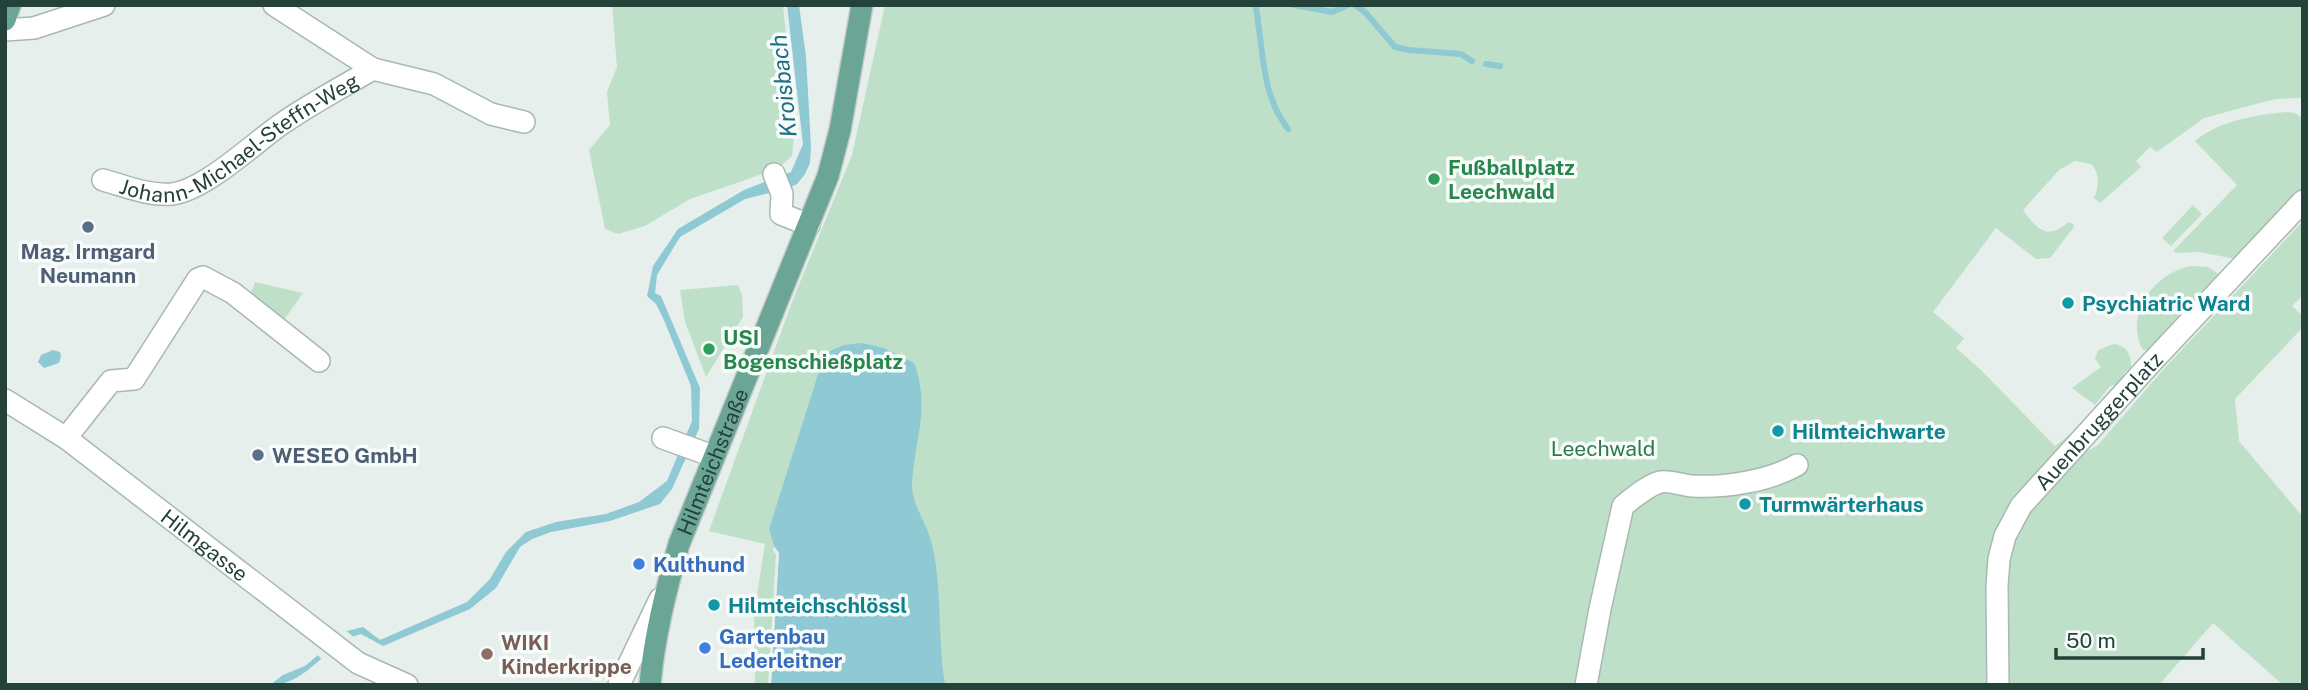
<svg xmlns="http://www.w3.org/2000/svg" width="2308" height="690" font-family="'Public Sans',sans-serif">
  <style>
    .green { fill: #bfe0c8 }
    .water { fill: #8ec9d4 }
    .pier { fill: #e6efeb }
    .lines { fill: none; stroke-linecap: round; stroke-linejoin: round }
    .stream { stroke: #8ec9d4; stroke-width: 6 }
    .minor-casing { stroke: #a8b8b2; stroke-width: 24 }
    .major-casing { stroke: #c2cac8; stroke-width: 24 }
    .minor { stroke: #fff; stroke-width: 21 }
    .major { stroke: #6aa596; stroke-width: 21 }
    .leisure-dot { fill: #2e9e5b; stroke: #f7fbf9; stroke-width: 2.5 }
    .service-dot { fill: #5c6f8a; stroke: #f7fbf9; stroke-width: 2.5 }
    .culture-dot { fill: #0f9aa8; stroke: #f7fbf9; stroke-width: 2.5 }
    .shop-dot { fill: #3f7fe0; stroke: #f7fbf9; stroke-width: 2.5 }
    .education-dot { fill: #8d6e63; stroke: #f7fbf9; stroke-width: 2.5 }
    .labels { text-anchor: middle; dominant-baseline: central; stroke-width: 7; stroke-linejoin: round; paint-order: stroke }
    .street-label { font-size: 21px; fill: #24423a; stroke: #f7fbf9 }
    .leisure-label { font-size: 21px; font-weight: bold; fill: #27864d; stroke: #f7fbf9; text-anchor: start }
    .service-label { font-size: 21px; font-weight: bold; fill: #4e5e75; stroke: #f7fbf9 }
    .culture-label { font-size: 21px; font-weight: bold; fill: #0d838f; stroke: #f7fbf9; text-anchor: start }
    .park-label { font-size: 21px; fill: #2d7a4b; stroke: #f7fbf9 }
    .shop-label { font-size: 21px; font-weight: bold; fill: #366cbe; stroke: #f7fbf9; text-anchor: start }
    .education-label { font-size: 21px; font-weight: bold; fill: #785e54; stroke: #f7fbf9; text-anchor: start }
    .water-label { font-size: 23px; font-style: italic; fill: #1c6f80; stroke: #f7fbf9 }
  </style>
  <rect width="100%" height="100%" fill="#e6efeb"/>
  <g class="green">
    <polygon points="612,5 783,5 795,125 792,156 777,169 690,199 645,226 618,234 605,229 589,150 610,125 607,92 617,67"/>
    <path d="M885,5H2303V98L2275,99L2204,118L2157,152L2150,147L2136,161L2141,167L2100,203L2094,198C2099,187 2100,173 2091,164L2075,161L2059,170L2023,210C2037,229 2047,241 2069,222L2073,224L2074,227L2050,258L2036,259L1996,228L1933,312L1964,338L1956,348L1980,369L2055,446L2070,434L2074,439L2024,491L2012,546L2031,510L2074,459L2098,445L2163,370L2303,221V295L2292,306L2303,316V327L2235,399L2239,441L2303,517V685H2283L2213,623L2159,685H755L754,614L765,544L709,531L792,302L852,155Z"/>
    <path d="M2287,112L2295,113L2303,118V186L2294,200L2236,259L2199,252L2178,253L2173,251L2237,185L2195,141C2221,120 2255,115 2287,112Z"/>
    <polygon points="2193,205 2202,214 2171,246 2162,238"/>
    <path d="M2192,266L2208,267L2220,275L2151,350H2143C2123,314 2156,271 2192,266Z"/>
    <polygon points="255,282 303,293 281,324 248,301"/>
    <polygon points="738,285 742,295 743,317 706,377 685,322 680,290"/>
    <path d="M2114,344C2128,346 2132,356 2131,370L2126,371L2118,384L2110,386L2095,405L2072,388L2101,367L2095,359L2098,350Z"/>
  </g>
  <g class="water">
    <path d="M787,5H799L806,57L811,146L810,163L805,174L797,184L789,188L745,199L680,237L657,275L655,293L661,296L700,388L699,429L672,489L660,504L610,521L551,532L532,539L520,547L496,588L470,609L383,646L361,634C326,642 309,685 270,685L283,675L305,666L347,631L363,627L380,640L467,602L490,579L506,552L526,532L556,522L606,514L639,502L667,481L692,421L691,386L663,318L656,304L647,296L653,266L678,229L744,190L791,172L803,144Z"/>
    <path d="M862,343L884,348L914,363C931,407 914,441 912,485C912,505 926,522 931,541C943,585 937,638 945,685H771L779,553L774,546L769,529L821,365L830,351L844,345Z"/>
    <polygon points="53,350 60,352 61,356 59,363 44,368 38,362 41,355"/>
  </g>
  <g class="pier">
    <polygon points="774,546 779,553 771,685 768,685 776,554 773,551"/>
    <polygon points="344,629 355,638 324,661 314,652"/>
  </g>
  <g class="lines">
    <g class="stream">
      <path d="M1256,5C1256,11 1258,16 1258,22C1264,61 1263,96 1288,129"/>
      <polyline points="1294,5 1332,12 1348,5"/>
      <polyline points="1355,5 1365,12 1395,47 1409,50 1461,54 1472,61"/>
      <polyline points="1486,64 1500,66"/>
    </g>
    <g class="minor-casing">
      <g id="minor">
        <polyline points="274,5 373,69 434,84 491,114 524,122"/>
        <polyline points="5,30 34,28 104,5"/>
        <polyline points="774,174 782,194 781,214 809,225"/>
        <path id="s1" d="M103,180C125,186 148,196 172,194C205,190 253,144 280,125C310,104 342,87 373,69"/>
        <path id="s2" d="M5,400L66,438L358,663L407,685"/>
        <polyline points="66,438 111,381 134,379 198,279 203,277 233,293 319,361"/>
        <polyline points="663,438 713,456"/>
        <polyline points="619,685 660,599"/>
        <path d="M1586,685L1600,609L1623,506C1634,497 1647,486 1660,482C1669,480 1682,485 1692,486C1724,488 1769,481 1797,465"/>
        <path id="s3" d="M1998,685L1997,586L1999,559L2005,536L2021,506L2150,364L2303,201"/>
      </g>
    </g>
    <g class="major-casing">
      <g id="major">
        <polyline points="5,20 10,5"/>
        <path id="s4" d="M650,685C654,637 666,590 679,544L828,176L840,130L862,5"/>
      </g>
    </g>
    <use href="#minor" class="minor"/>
    <use href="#major" class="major"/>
  </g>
  <g class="leisure-dot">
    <circle cx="1434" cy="179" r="7"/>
    <circle cx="709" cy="349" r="7"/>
  </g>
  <g class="service-dot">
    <circle cx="88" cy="227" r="7"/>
    <circle cx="258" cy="455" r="7"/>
  </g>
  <g class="culture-dot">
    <circle cx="2068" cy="303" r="7"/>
    <circle cx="1778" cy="431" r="7"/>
    <circle cx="1745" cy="504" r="7"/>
    <circle cx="714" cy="605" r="7"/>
  </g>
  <g class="shop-dot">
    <circle cx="639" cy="564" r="7"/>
    <circle cx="705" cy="648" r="7"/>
  </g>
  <circle class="education-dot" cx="487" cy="654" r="7"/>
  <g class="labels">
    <g class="street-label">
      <text stroke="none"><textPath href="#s1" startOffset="154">Johann-Michael-Steffn-Weg</textPath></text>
      <text stroke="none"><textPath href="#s3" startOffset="299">Auenbruggerplatz</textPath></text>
      <text stroke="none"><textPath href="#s4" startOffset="233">Hilmteichstraße</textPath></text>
      <text stroke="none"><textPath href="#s2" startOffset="247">Hilmgasse</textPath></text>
    </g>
    <g class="leisure-label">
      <text x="1448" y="167">Fußballplatz<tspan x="1448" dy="24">Leechwald</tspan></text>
      <text x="723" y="337">USI<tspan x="723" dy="24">Bogenschießplatz</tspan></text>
    </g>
    <g class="service-label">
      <text x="88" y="251">Mag. Irmgard<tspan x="88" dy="24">Neumann</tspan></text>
      <text x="272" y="455" text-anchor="start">WESEO GmbH</text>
    </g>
    <g class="culture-label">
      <text x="2082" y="303">Psychiatric Ward</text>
      <text x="1792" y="431">Hilmteichwarte</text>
      <text x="1759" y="504">Turmwärterhaus</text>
      <text x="728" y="605">Hilmteichschlössl</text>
    </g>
    <g class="park-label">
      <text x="1603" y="448">Leechwald</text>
    </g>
    <g class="shop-label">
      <text x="653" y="564">Kulthund</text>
      <text x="719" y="636">Gartenbau<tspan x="719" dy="24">Lederleitner</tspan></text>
    </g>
    <g class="education-label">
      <text x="501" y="642">WIKI<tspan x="501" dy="24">Kinderkrippe</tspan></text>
    </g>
    <g class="water-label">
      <text transform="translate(783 86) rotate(-96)">Kroisbach</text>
    </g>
  </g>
  <rect width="2308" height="690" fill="none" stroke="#24423a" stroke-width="14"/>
  <path d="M2056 648v10h147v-10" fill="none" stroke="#24423a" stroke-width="3.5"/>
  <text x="2066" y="648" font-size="21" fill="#24423a" stroke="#f7fbf9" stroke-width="5" paint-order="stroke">50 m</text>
</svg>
